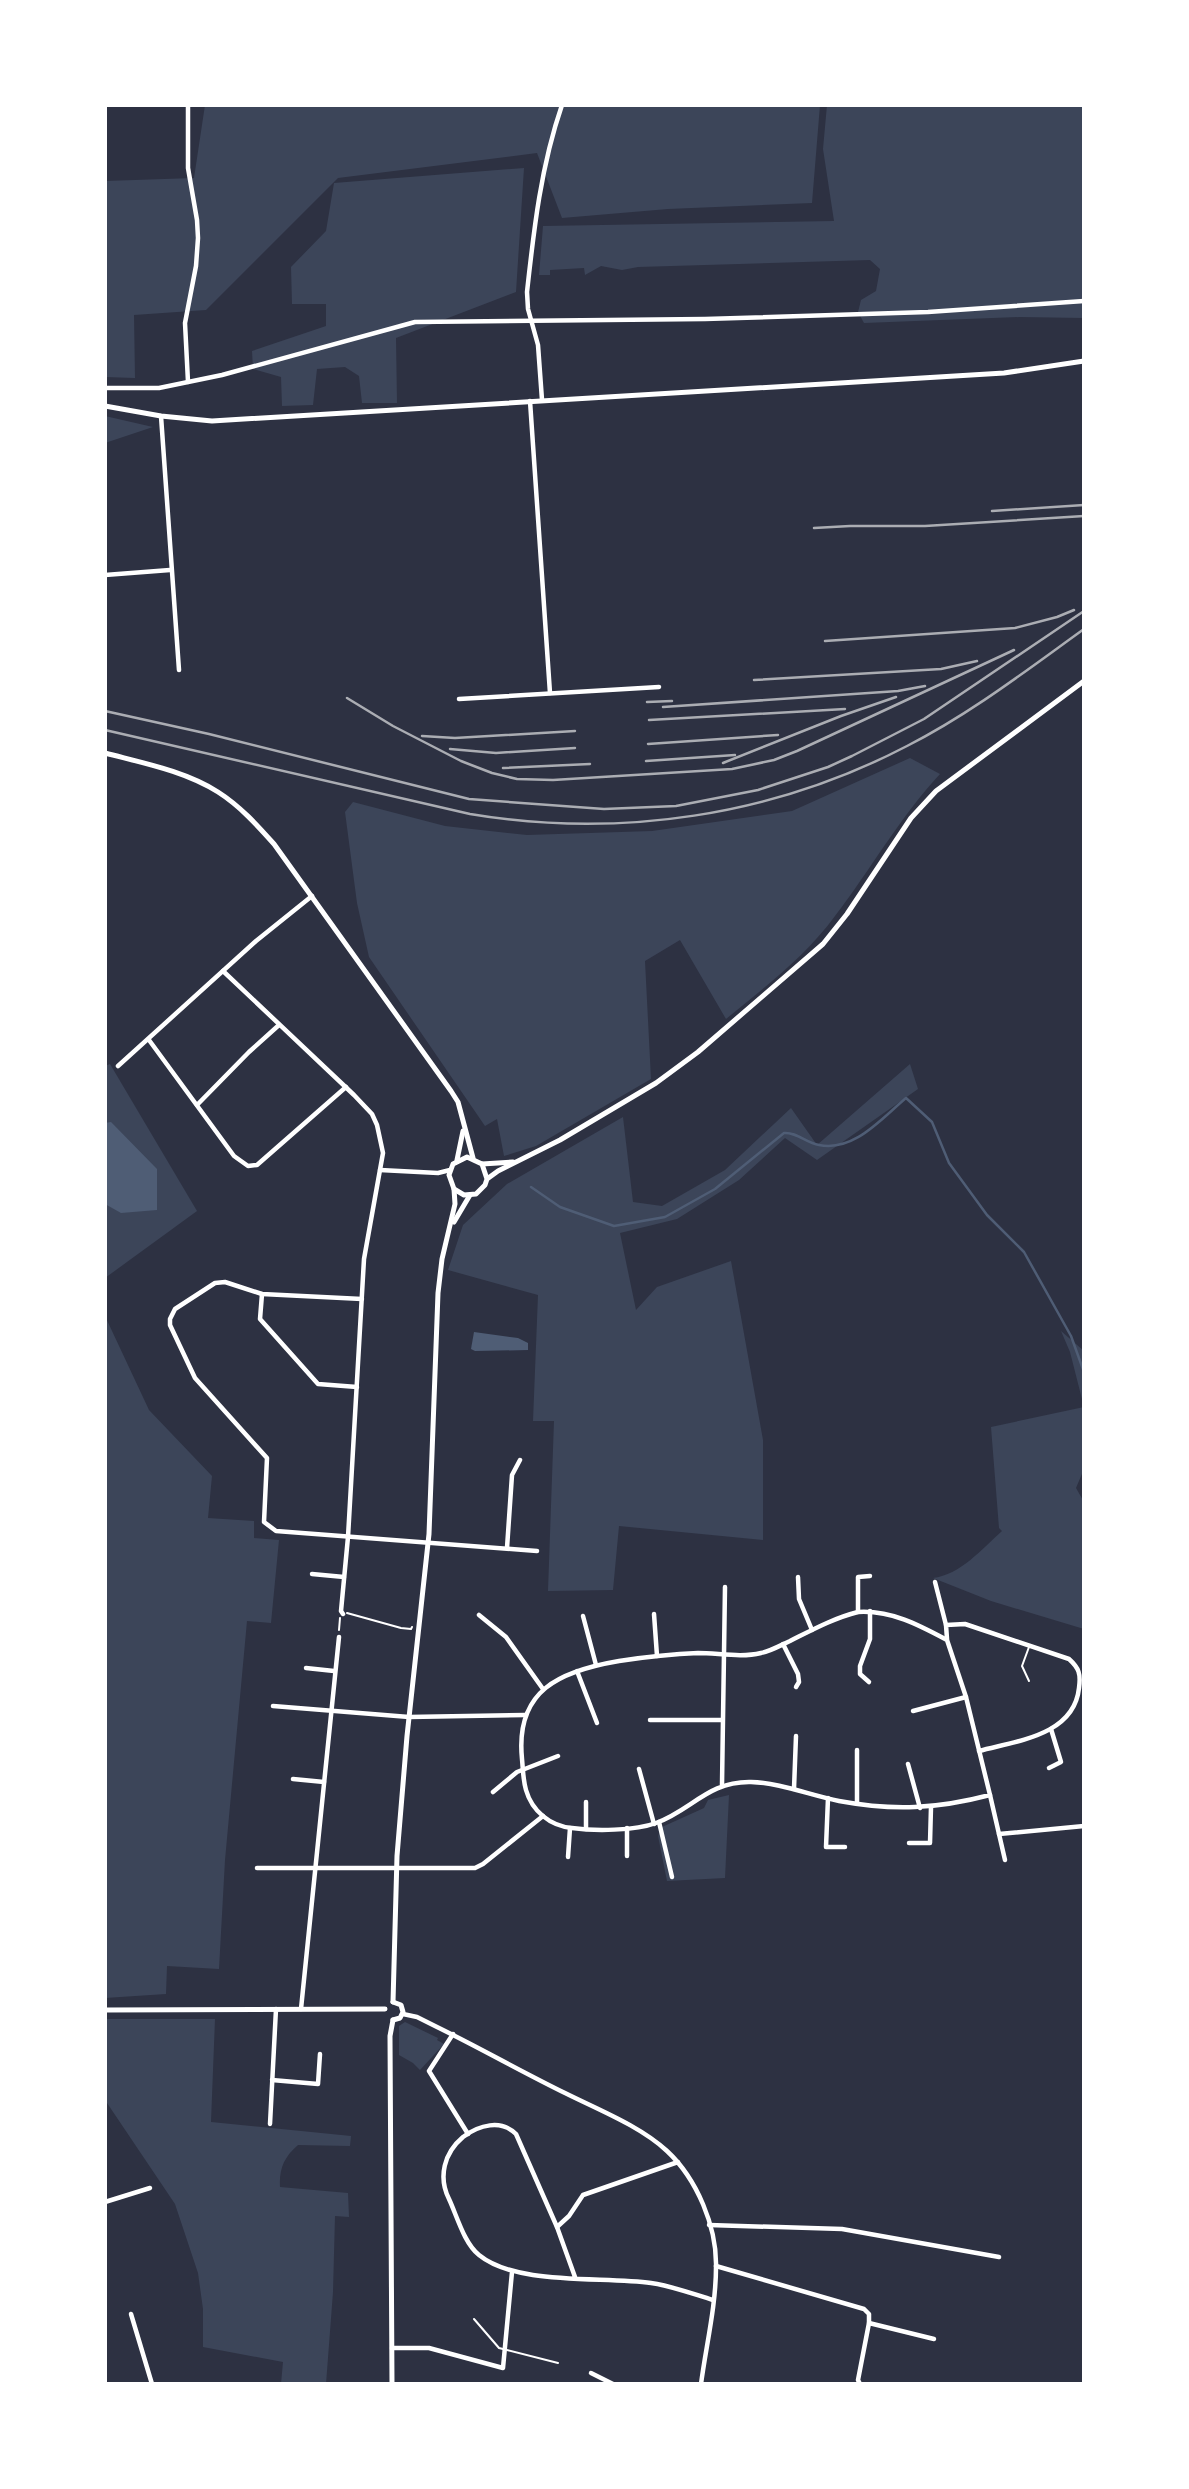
<svg xmlns="http://www.w3.org/2000/svg" width="1189" height="2489" font-family="'IBM Plex Sans',sans-serif">
  <style>
    .green { fill: #3c4559 }
    .water { fill: #4f5d75 }
    .lines { fill: none; stroke-linecap: round; stroke-linejoin: round }
    .stream { stroke: #4f5d75; stroke-width: 2.5 }
    .path { stroke: #fff; stroke-width: 2 }
    .service { stroke: #fff; stroke-width: 2 }
    .minor { stroke: #fff; stroke-width: 4.5 }
    .tertiary { stroke: #fff; stroke-width: 5 }
    .rail { stroke: #abadb3; stroke-width: 2.5 }
  </style>
  <rect width="100%" height="100%" fill="#2d3142"/>
  <g class="green">
    <polygon points="205,105 820,105 812,203 668,209 562,218 537,153 338,178 206,310 134,315 135,378 105,377 105,181 194,178"/>
    <polygon points="827,105 1084,105 1084,318 1020,317 864,323 858,312 861,300 876,291 880,269 870,260 638,267 622,270 601,266 585,275 584,268 550,270 550,275 539,275 543,226 834,221 823,149"/>
    <polygon points="524,168 516,292 396,338 397,403 362,403 359,376 345,367 317,369 313,405 282,406 281,377 253,369 252,351 326,326 326,304 292,304 291,267 326,231 334,183"/>
    <polygon points="105,416 153,427 105,443"/>
    <path d="M910,758L940,774C900,817 871,869 835,916C805,957 765,987 726,1019L680,940L645,961L651,1079L536,1146L504,1156L497,1119L485,1126L369,957L357,903L345,812L353,802L445,826L527,835L652,831L792,811Z"/>
    <polygon points="110,1064 197,1211 105,1278 105,1066"/>
    <polygon points="910,1064 918,1089 817,1160 785,1138 739,1180 677,1219 620,1233 636,1310 657,1287 731,1261 763,1440 763,1540 619,1526 613,1590 548,1591 554,1421 533,1421 538,1295 448,1270 463,1225 507,1184 623,1117 633,1202 662,1206 725,1170 791,1108 817,1145"/>
    <polygon points="105,1316 149,1410 212,1476 208,1518 254,1521 254,1538 279,1540 271,1623 247,1621 225,1860 219,1969 167,1966 166,1994 105,1998"/>
    <path d="M1061,1331L1084,1351V1469L1076,1488L1084,1502V1629L991,1601L933,1578C960,1575 982,1549 1002,1531L999,1528L991,1427L1084,1407L1070,1352Z"/>
    <polygon points="729,1795 725,1878 667,1881 658,1836 662,1827 704,1808 708,1800"/>
    <path d="M105,2019H215L211,2122L351,2136L350,2146L298,2145C284,2157 279,2169 280,2187L348,2193L349,2217L335,2216L333,2292L326,2384H281L283,2362L203,2347V2309L198,2273L175,2204L105,2100Z"/>
    <polygon points="405,2022 438,2038 437,2040 444,2044 420,2070 413,2063 399,2055 399,2026"/>
  </g>
  <g class="water">
    <polygon points="111,1122 157,1169 157,1210 121,1213 105,1204 105,1123"/>
    <polygon points="474,1332 518,1338 528,1343 528,1350 475,1351 471,1349"/>
  </g>
  <g class="lines">
    <path class="stream" d="M531,1187L560,1207L614,1226L665,1217L715,1189L784,1133C797,1132 806,1143 819,1145C854,1152 881,1119 906,1098L932,1122L949,1163L987,1215L1024,1252L1071,1336L1084,1372"/>
    <g class="path">
      <polyline points="347,1613 401,1628 411,1629 412,1627"/>
      <polyline points="339,1630 340,1618"/>
    </g>
    <g class="service">
      <polyline points="1029,1681 1022,1666 1029,1647"/>
      <polyline points="474,2319 499,2348 558,2363"/>
    </g>
    <g class="minor">
      <polyline points="188,105 188,168 197,220 198,238 196,266 185,323 188,382"/>
      <polyline points="105,388 159,388 222,375 415,322 705,319 928,312 1084,301"/>
      <path d="M542,400L538,345L528,309L527,292C534,228 541,166 562,105"/>
      <polyline points="530,401 550,693"/>
      <polyline points="161,416 179,670"/>
      <polyline points="105,575 170,570"/>
      <polyline points="459,699 659,687"/>
      <polyline points="223,971 354,1095 372,1114 377,1125 383,1153 364,1259 348,1537 341,1611 343,1614"/>
      <polyline points="149,1040 234,1156 248,1166 257,1165 346,1087"/>
      <polyline points="118,1066 256,941 312,896"/>
      <polyline points="197,1105 249,1052 279,1025"/>
      <polyline points="380,1170 438,1173 450,1170"/>
      <polyline points="262,1294 260,1319 318,1384 357,1387"/>
      <polyline points="362,1299 262,1294 225,1282 215,1283 175,1309 170,1319 170,1325 195,1378 267,1458 264,1522 276,1531 537,1551"/>
      <polyline points="507,1548 512,1475 520,1460"/>
      <polyline points="312,1574 344,1577"/>
      <polyline points="798,1577 799,1599 812,1630"/>
      <polyline points="935,1582 946,1625"/>
      <path d="M858,1612C891,1610 919,1625 947,1640L966,1697L990,1795C937,1809 893,1811 839,1801C809,1795 781,1783 751,1782C708,1781 692,1810 656,1823C635,1831 594,1831 572,1828C550,1826 532,1811 526,1790C523,1780 523,1769 522,1759C515,1690 560,1671 619,1661C645,1657 671,1654 698,1653C718,1653 741,1658 761,1653C771,1651 781,1645 790,1641C812,1630 834,1618 858,1612Z"/>
      <polyline points="858,1612 858,1577 870,1576"/>
      <polyline points="654,1614 657,1656"/>
      <polyline points="479,1615 506,1637 543,1689"/>
      <polyline points="583,1616 596,1665"/>
      <path d="M947,1639L946,1625L965,1624L1069,1659C1079,1668 1081,1674 1079,1688C1074,1736 1015,1741 979,1751"/>
      <polyline points="783,1644 798,1674 799,1682 796,1687"/>
      <polyline points="306,1668 334,1671"/>
      <polyline points="577,1671 597,1723"/>
      <polyline points="869,1682 860,1674 860,1666 870,1639 870,1611"/>
      <polyline points="273,1706 409,1717 525,1715"/>
      <polyline points="913,1711 966,1697"/>
      <polyline points="650,1720 722,1720"/>
      <polyline points="908,1764 920,1808"/>
      <polyline points="1049,1768 1061,1762 1051,1729"/>
      <polyline points="639,1769 654,1824"/>
      <polyline points="293,1779 324,1782"/>
      <polyline points="722,1785 725,1587"/>
      <polyline points="794,1789 796,1736"/>
      <polyline points="493,1792 517,1772 558,1756"/>
      <polyline points="990,1795 1005,1860"/>
      <polyline points="828,1798 826,1847 845,1847"/>
      <polyline points="586,1802 586,1829"/>
      <polyline points="857,1803 857,1750"/>
      <polyline points="659,1822 672,1877"/>
      <polyline points="999,1834 1084,1826"/>
      <polyline points="909,1843 930,1843 931,1807"/>
      <polyline points="627,1856 627,1828"/>
      <polyline points="568,1857 570,1828"/>
      <polyline points="257,1868 475,1868 483,1864 543,1816"/>
      <polyline points="301,2009 339,1637"/>
      <path d="M403,2014L417,2017L437,2027C480,2048 522,2072 565,2093C599,2110 640,2126 667,2151C697,2179 717,2227 716,2267C716,2306 706,2346 701,2384"/>
      <polyline points="453,2034 429,2071 468,2134"/>
      <polyline points="272,2080 318,2084 320,2054"/>
      <polyline points="270,2124 276,2009"/>
      <polyline points="105,2202 150,2188"/>
      <polyline points="709,2225 842,2229 999,2257"/>
      <polyline points="557,2227 569,2216 583,2195 678,2162"/>
      <polyline points="716,2266 864,2309 869,2314 869,2323 858,2380 860,2384"/>
      <path d="M575,2277L557,2227L516,2134C501,2119 479,2125 463,2137C444,2153 438,2177 449,2199C457,2216 464,2243 479,2255C517,2286 603,2276 651,2283C672,2286 693,2294 713,2300"/>
      <polyline points="131,2314 152,2384"/>
      <polyline points="869,2323 934,2339"/>
      <polyline points="392,2348 429,2348 503,2368 512,2272"/>
      <polyline points="591,2373 613,2384"/>
    </g>
    <g class="tertiary">
      <polyline points="105,406 161,416 212,421 1004,373 1084,361"/>
      <path d="M105,753C143,763 185,771 218,792C240,806 257,825 274,844L451,1091L458,1102L473,1158"/>
      <polyline points="457,1160 463,1131"/>
      <polyline points="482,1164 513,1162"/>
      <polyline points="487,1179 482,1164 467,1157 453,1164 449,1175 454,1189 464,1195 476,1194 485,1185 487,1179 498,1171 560,1140 656,1083 698,1052 823,944 847,914 911,818 936,791 1084,681"/>
      <polyline points="454,1222 470,1195"/>
      <polyline points="393,2002 397,1856 407,1736 429,1534 438,1293 442,1259 455,1204 454,1189"/>
      <polyline points="393,2002 401,2005 403,2012 400,2018 393,2020"/>
      <polyline points="105,2010 385,2009"/>
      <polyline points="392,2384 390,2036 393,2020"/>
    </g>
    <g class="rail">
      <polyline points="992,511 1084,505"/>
      <polyline points="814,528 850,526 925,526 1084,516"/>
      <polyline points="825,641 1015,628 1057,617 1074,610"/>
      <polyline points="754,680 941,669 977,661"/>
      <polyline points="347,698 393,726 461,761 492,773 517,779 553,780 732,769 774,760 797,751 1014,650"/>
      <polyline points="647,702 672,701"/>
      <polyline points="663,707 898,691 925,686"/>
      <polyline points="105,711 209,734 469,799 604,809 676,806 758,790 828,767 852,756 924,719 1084,611"/>
      <polyline points="649,720 845,709"/>
      <path d="M105,730L470,814C619,839 773,816 907,746C970,714 1027,670 1084,629"/>
      <polyline points="422,736 455,738 575,731"/>
      <polyline points="648,744 778,735"/>
      <polyline points="450,749 496,753 575,748"/>
      <polyline points="646,761 735,755"/>
      <polyline points="723,763 841,716 896,697"/>
      <polyline points="503,768 590,764"/>
    </g>
  </g>
  <rect width="1189" height="2489" fill="none" stroke="#ffffff" stroke-width="214"/>
</svg>
